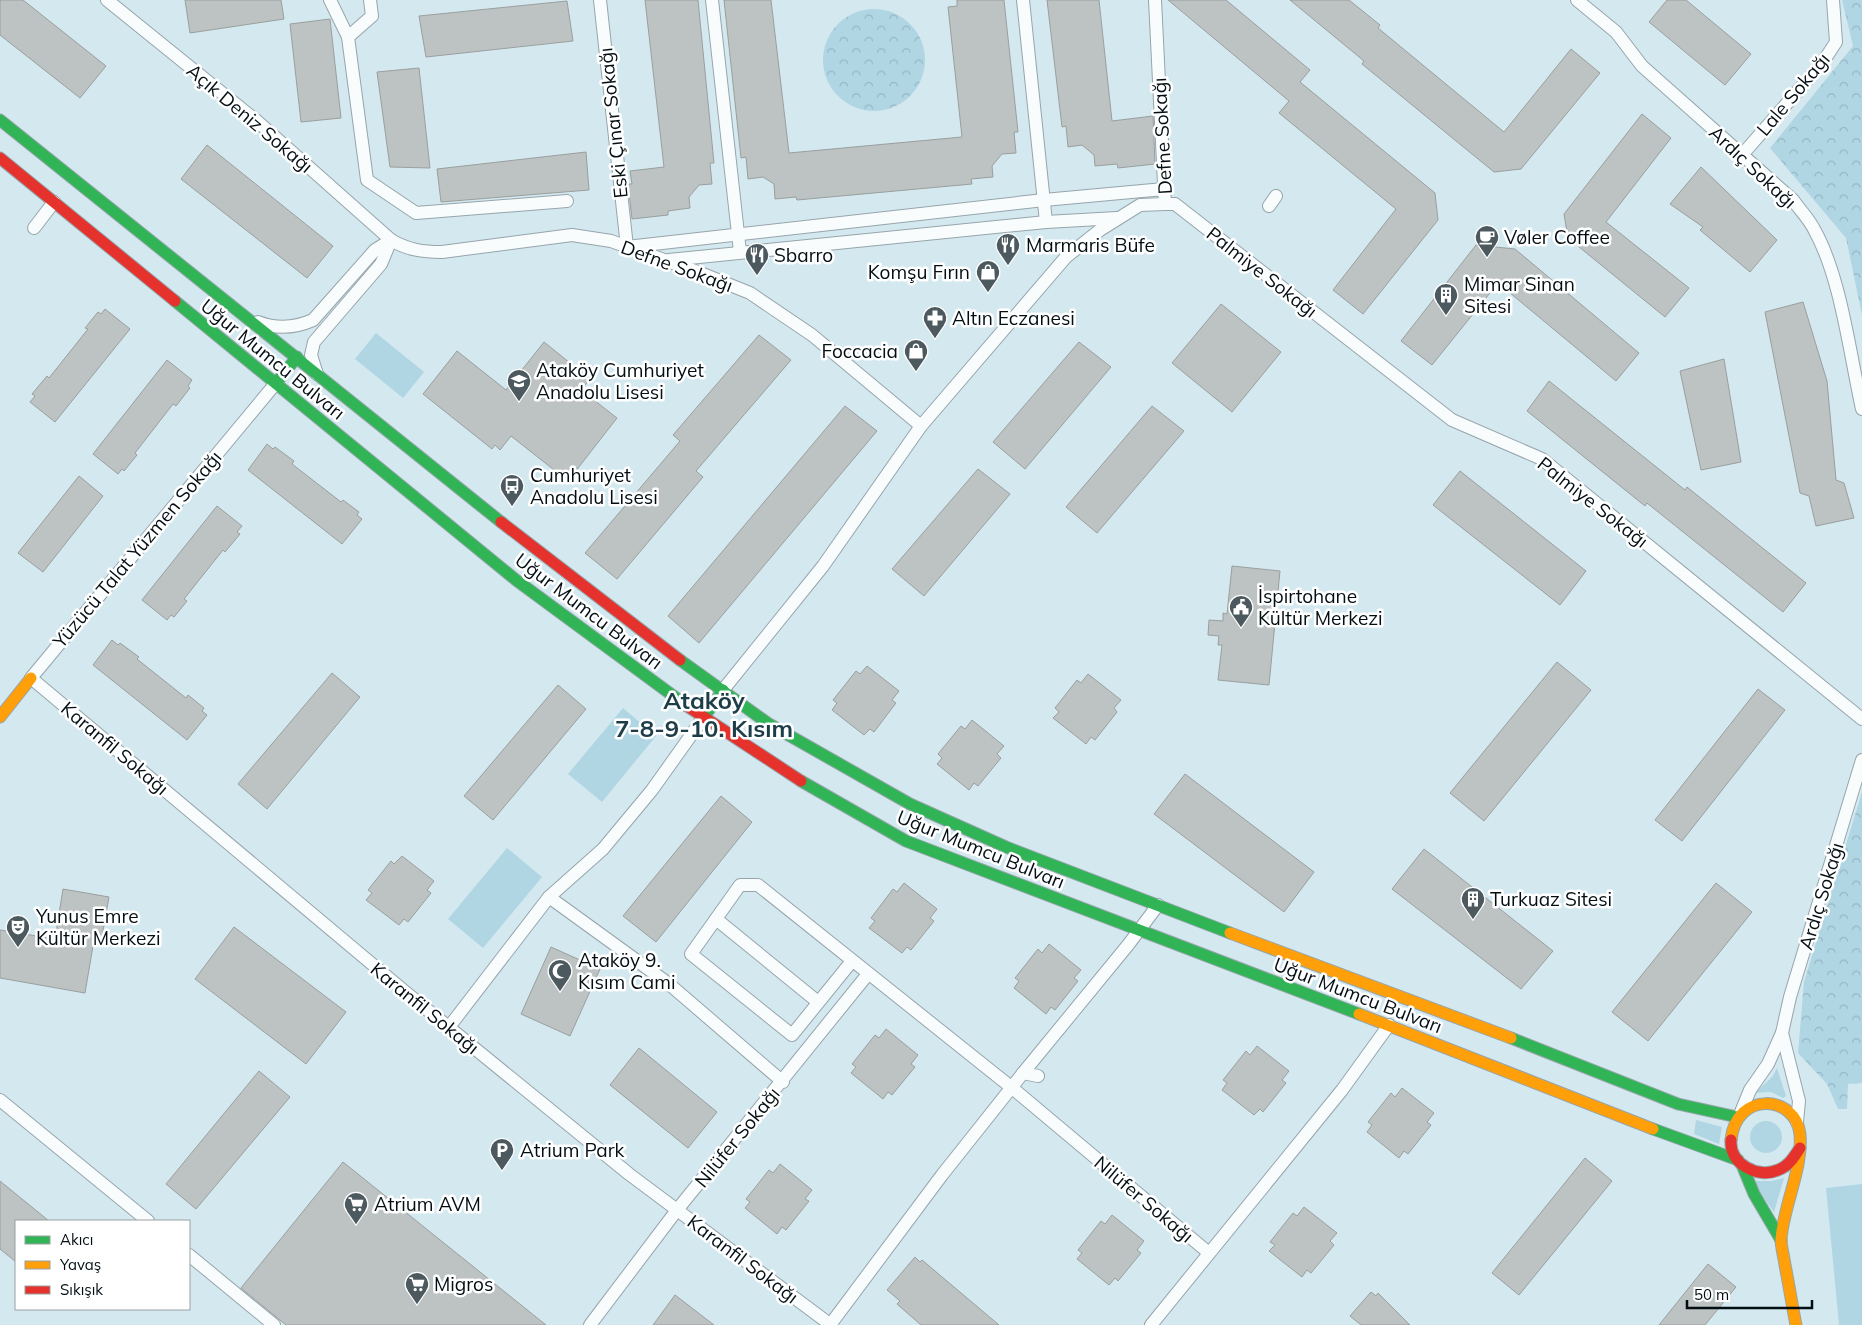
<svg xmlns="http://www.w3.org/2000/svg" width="1862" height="1325" font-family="Mulish,sans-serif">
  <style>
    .green { fill: #b0d6e4 }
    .park { fill: url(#park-crowns) }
    .building { fill: #bdc3c2; stroke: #9a9f9e }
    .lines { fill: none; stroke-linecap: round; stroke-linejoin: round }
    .street-casing { stroke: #96a5ab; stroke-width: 14 }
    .fast-casing { stroke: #96a5ab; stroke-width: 13 }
    .slow-casing { stroke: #96a5ab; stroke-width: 13 }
    .jam-casing { stroke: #96a5ab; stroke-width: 13 }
    .street { stroke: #f9fcfd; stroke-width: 12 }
    .fast { stroke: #30b455; stroke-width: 11 }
    .slow { stroke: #ff9f0a; stroke-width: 11 }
    .jam { stroke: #e5322d; stroke-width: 11 }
    .labels { text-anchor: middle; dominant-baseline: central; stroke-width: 5; stroke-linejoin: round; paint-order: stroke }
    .street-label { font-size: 19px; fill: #030e13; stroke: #fff }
    .poi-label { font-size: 19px; fill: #030e13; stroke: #fff; text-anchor: start }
    .district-label { font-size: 24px; font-weight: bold; fill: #1d3e49; stroke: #fff }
  </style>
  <defs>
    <pattern id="park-crowns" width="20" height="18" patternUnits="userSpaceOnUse" patternTransform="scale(1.25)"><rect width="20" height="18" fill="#b0d6e4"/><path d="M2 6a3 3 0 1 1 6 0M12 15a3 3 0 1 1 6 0" fill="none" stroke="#96b6c3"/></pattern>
  </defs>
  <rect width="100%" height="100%" fill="#d4e8f0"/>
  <g class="green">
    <polygon points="376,333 424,372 403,398 355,359"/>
    <polygon points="623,708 656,736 602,802 568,774"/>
    <polygon points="507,848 542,877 483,948 448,919"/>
    <polygon points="1777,1068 1786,1096 1783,1098 1771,1092 1755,1093 1772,1077"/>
    <polygon points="1696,1120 1722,1127 1719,1144 1694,1134"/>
    <circle cx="1766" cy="1137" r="16"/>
    <polygon points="1784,1178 1774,1212 1752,1181 1772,1181"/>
    <polygon points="1862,1184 1862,1325 1839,1325 1826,1188"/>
  </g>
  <g class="park">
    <polygon points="1842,0 1862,0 1862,315 1846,238 1770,148 1853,46"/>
    <circle cx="874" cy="60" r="51"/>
    <polygon points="1862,792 1862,1083 1848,1084 1847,1109 1838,1109 1827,1084 1798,1053 1804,982"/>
  </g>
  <g class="building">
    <polygon points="0,0 23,0 106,66 80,98 0,35"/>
    <polygon points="185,0 281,0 284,19 190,33"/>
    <polygon points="645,0 698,0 714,163 710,163 712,184 699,185 689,197 690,208 668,211 668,215 632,219 628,184 632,184 630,171 664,167"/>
    <polygon points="724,0 771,0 789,153 962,137 948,7 957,6 957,0 1004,0 1018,132 1014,132 1016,153 1002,154 992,166 993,177 971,179 972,184 797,200 796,197 775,199 774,184 763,177 748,179 746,157 741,158"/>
    <polygon points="1047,0 1099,0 1112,121 1153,116 1155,164 1118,168 1117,164 1095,166 1094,155 1082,145 1068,147 1066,126 1062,127"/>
    <polygon points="1168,0 1226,0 1310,70 1300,82 1435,193 1438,220 1363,314 1333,290 1396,209 1279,113 1289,101"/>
    <polygon points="1290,0 1349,0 1380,25 1378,28 1504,132 1571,49 1600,73 1521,169 1494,172 1362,64 1364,61"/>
    <polygon points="1667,0 1686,0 1751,54 1725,85 1649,22"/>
    <polygon points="567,1 573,41 426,57 419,16"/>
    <polygon points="330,19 341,118 301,122 290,24"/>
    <polygon points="419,68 430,168 390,167 377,72"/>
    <polygon points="1642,114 1671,138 1606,222 1689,288 1665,317 1568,238 1564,214"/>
    <polygon points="207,145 333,246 307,278 181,179"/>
    <polygon points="586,152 589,190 441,202 437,169"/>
    <polygon points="1701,167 1777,240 1750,272 1700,230 1703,227 1670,204"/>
    <polygon points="1476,245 1515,249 1639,353 1616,381 1498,283 1432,365 1401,341"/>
    <polygon points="1803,302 1827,381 1836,480 1844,483 1854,518 1816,526 1809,496 1800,493 1765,312"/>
    <polygon points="1221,304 1281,352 1232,412 1172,363"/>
    <polygon points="105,309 130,329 55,422 30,402 35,396 32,394 47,376 49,378 88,329 85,328 98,312 101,314"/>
    <polygon points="759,335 791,360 696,471 703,477 617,579 585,553 680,441 673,435"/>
    <polygon points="544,342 590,379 581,390 617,418 568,481 511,436 500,450 495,445 492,449 423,394 457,351 506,390"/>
    <polygon points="1079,342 1111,367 1025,469 993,442"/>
    <polygon points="1724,359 1741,462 1701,470 1680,371"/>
    <polygon points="167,360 192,380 188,386 190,388 176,406 173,404 135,453 137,455 124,471 122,469 118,474 93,454"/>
    <polygon points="1549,381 1685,490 1687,487 1806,583 1783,612 1647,503 1645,506 1527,411"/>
    <polygon points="845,406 877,431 699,643 668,616"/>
    <polygon points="1152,406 1184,431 1097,533 1066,507"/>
    <polygon points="267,444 273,449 275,447 294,461 292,464 341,502 343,500 359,512 357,515 362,519 342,544 248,470"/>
    <polygon points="978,469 1010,494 924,596 892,569"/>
    <polygon points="1460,471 1586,571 1560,605 1433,505"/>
    <polygon points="79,476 103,496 43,572 18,553"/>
    <polygon points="217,506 242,526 237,532 240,534 225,552 223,550 184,599 187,601 174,617 171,615 167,620 142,600"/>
    <polygon points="1232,566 1280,571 1269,685 1218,680 1222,645 1218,645 1219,636 1208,635 1209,620 1223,621 1223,613 1227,614"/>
    <polygon points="112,640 118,645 120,643 139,657 137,659 186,698 188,695 204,708 202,711 207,715 187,740 93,665"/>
    <polygon points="1557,662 1591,690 1484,821 1450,793"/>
    <polygon points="867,666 899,691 892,700 896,703 874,732 870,729 864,735 832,710 837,703 833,700 856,671 860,674"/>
    <polygon points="332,673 360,697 267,809 238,784"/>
    <polygon points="1088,674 1121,700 1114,708 1117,712 1095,740 1091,737 1086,744 1053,718 1059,712 1055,708 1077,680 1081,683"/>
    <polygon points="558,685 586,709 493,820 464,796"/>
    <polygon points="1758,689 1785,710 1682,841 1655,820"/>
    <polygon points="972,720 1004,746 997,754 1001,758 978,786 974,783 969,790 937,764 942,758 938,754 961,726 965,729"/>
    <polygon points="1185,774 1314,872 1284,912 1154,814"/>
    <polygon points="721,796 752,822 656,942 623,916"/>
    <polygon points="1424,849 1553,951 1521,989 1392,889"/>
    <polygon points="402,856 434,881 427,890 431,893 408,922 404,919 399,925 366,900 372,893 368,890 391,861 394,864"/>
    <polygon points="904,883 937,909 930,918 934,921 911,950 907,947 902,953 869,928 875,921 871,918 893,889 897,892"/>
    <polygon points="1716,883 1752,912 1648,1041 1612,1012"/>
    <polygon points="63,889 109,897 101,942 94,940 85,993 0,978 0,930 55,939"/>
    <polygon points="234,927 346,1012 306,1064 195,979"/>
    <polygon points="1049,944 1081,970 1074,978 1078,981 1055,1010 1051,1007 1046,1014 1014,988 1019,981 1015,978 1038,949 1042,953"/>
    <polygon points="551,947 600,969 570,1036 521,1014"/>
    <polygon points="886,1029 918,1055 911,1064 915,1067 892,1095 888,1092 883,1099 851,1073 856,1067 852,1064 875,1035 879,1038"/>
    <polygon points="1257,1046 1289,1071 1282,1080 1286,1083 1263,1112 1260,1109 1254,1115 1222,1090 1227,1083 1223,1080 1246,1051 1250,1055"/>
    <polygon points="639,1048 717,1112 688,1148 610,1085"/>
    <polygon points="259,1071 290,1097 196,1209 166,1184"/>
    <polygon points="1402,1088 1434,1113 1427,1122 1431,1125 1408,1154 1404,1151 1399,1158 1367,1132 1372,1125 1368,1122 1391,1093 1395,1097"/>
    <polygon points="1585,1158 1612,1181 1519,1295 1492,1273"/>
    <polygon points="343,1162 546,1325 286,1325 241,1288"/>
    <polygon points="780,1164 812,1190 805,1199 809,1201 786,1230 782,1227 777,1234 745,1208 750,1202 746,1199 769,1170 773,1173"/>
    <polygon points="0,1181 49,1221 16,1221 16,1262 0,1249"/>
    <polygon points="1304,1207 1337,1233 1330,1241 1334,1245 1311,1273 1307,1270 1302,1277 1269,1251 1275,1245 1270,1242 1293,1213 1297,1216"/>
    <polygon points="1112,1215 1144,1241 1137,1250 1141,1253 1118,1281 1115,1278 1109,1285 1077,1259 1082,1253 1078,1250 1101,1221 1105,1224"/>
    <polygon points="915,1257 920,1262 922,1260 999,1325 921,1325 897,1304 900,1301 887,1290"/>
    <polygon points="1708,1264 1736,1287 1705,1325 1659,1325"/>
    <polygon points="1371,1292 1376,1296 1378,1293 1410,1325 1361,1325 1350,1316"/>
    <polygon points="675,1295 714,1325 653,1325"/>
  </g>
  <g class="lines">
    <g class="street-casing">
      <g id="street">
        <path d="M107,0L258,122L391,240C408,250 423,252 442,252L572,235L611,241L698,272L750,293L812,335L921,426"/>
        <polyline points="330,0 348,37 367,180 416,213 567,201"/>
        <polyline points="600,0 627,247 1044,200 1164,189"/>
        <polyline points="712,0 740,252"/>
        <polyline points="1023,0 1046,222"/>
        <path d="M1577,0L1616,32L1642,66L1793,200C1800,210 1810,220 1815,231C1841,278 1850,355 1862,409"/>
        <polyline points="348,37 372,16 370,0"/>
        <polyline points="1742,155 1823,62 1836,42 1833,0"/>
        <polyline points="1165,204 1175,204 1452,420 1542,459 1862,719"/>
        <polyline points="1269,206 1276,196"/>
        <polyline points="34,228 54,202"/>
        <polyline points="669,260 1046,222 1117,218"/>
        <path d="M258,322C276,329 295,328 313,320L375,250L391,240"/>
        <polyline points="317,374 311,355 314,342 381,264 391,240"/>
        <polyline points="276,383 31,678 403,990 629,1174 831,1325"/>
        <polyline points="723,690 823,566 921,426 1066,257 1100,230 1140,205 1165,204 1155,0"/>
        <polyline points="549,897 669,984 783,1082"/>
        <polyline points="716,919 818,1002"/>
        <polyline points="852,961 792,1035 691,954 740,885 758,885 1011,1087 1209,1253"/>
        <polyline points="449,1027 549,897 603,849 652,790 704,717"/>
        <polyline points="1782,1033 1790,997 1862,760"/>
        <polyline points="1038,1076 1023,1073 1128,945 1158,905"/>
        <polyline points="0,1100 148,1221"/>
        <polyline points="1741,1112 1750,1090 1768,1064 1782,1033 1799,1101 1797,1122"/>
        <polyline points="189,1255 274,1325"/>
        <polyline points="590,1325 677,1210 868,974"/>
        <polyline points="830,1325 942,1175 1023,1073"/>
        <polyline points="1151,1325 1342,1090 1389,1025"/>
      </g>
    </g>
    <g class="fast-casing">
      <g id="fast">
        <polyline points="0,120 501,522"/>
        <polyline points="175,301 516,580 687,706"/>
        <polyline points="276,383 297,357"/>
        <polyline points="680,660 769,724 910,804 1006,847 1230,933"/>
        <polyline points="704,717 723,690"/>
        <polyline points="801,781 906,841 1359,1014"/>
        <polyline points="1511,1038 1678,1104 1737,1117"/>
        <polyline points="1653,1129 1738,1160"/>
        <polyline points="1742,1165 1754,1194 1781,1240"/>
      </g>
    </g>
    <g class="slow-casing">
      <g id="slow">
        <polyline points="0,717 31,678"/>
        <polyline points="1230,933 1511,1038"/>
        <polyline points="1359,1014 1653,1129"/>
        <path d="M1731,1140C1736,1090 1796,1095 1800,1134C1803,1169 1784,1204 1781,1239C1781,1247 1784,1257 1785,1265C1789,1285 1792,1305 1796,1325"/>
      </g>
    </g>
    <g class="jam-casing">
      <g id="jam">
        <polyline points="0,158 175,301"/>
        <polyline points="501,522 680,660"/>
        <polyline points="687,706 801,781"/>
        <path d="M1731,1140C1729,1164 1758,1179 1778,1170C1789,1166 1794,1157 1800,1148"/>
      </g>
    </g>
    <use href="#street" class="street"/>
    <use href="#fast" class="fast"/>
    <use href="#slow" class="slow"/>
    <use href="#jam" class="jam"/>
  </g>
  <defs>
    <g id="cafe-pin" transform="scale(1.25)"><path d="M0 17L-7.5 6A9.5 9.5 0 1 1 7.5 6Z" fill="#4c5a60" stroke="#fff"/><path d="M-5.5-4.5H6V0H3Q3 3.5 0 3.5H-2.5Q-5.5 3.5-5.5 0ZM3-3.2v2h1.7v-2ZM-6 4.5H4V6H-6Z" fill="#fff"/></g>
    <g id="restaurant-pin" transform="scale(1.25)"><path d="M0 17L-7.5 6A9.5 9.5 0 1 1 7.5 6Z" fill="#4c5a60" stroke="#fff"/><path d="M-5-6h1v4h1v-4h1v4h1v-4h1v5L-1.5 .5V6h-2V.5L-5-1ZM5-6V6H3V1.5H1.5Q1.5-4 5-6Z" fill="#fff"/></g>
    <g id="shop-pin" transform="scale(1.25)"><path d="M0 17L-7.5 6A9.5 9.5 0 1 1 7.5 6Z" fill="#4c5a60" stroke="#fff"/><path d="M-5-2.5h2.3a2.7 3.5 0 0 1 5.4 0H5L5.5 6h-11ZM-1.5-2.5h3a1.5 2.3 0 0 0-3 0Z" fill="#fff"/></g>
    <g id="building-pin" transform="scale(1.25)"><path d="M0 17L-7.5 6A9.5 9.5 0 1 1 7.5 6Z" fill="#4c5a60" stroke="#fff"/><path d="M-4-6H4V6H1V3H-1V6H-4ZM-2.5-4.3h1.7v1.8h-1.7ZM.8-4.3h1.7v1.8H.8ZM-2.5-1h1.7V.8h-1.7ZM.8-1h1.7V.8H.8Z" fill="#fff"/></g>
    <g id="pharmacy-pin" transform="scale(1.25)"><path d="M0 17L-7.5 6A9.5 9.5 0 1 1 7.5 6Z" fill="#4c5a60" stroke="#fff"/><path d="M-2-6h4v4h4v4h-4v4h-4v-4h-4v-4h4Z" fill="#fff"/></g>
    <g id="school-pin" transform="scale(1.25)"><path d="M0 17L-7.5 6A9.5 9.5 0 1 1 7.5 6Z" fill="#4c5a60" stroke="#fff"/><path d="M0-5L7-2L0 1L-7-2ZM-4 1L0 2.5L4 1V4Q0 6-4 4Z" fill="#fff"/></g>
    <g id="bus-pin" transform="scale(1.25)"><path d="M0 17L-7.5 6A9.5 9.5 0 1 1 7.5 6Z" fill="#4c5a60" stroke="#fff"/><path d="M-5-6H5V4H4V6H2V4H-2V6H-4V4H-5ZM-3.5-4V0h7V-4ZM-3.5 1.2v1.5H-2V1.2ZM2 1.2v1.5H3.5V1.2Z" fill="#fff"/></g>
    <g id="civic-pin" transform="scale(1.25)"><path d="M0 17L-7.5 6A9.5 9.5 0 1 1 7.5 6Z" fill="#4c5a60" stroke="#fff"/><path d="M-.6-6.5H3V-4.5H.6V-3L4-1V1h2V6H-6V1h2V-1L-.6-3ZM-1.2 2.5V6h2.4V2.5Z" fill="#fff"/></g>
    <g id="theatre-pin" transform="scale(1.25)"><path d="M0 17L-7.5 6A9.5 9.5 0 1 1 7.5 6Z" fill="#4c5a60" stroke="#fff"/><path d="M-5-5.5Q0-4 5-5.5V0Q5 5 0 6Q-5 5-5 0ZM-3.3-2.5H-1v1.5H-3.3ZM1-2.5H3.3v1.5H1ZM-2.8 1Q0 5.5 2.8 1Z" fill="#fff"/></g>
    <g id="mosque-pin" transform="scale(1.25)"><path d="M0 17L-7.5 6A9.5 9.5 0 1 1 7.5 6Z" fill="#4c5a60" stroke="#fff"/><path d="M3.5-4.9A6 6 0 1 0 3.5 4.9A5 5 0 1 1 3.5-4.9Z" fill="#fff"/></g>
    <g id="parking-pin" transform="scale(1.25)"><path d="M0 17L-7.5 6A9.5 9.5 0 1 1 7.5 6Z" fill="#4c5a60" stroke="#fff"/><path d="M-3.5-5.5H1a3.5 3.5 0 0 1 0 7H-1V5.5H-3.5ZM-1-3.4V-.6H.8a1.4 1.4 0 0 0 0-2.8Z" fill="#fff"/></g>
    <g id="supermarket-pin" transform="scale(1.25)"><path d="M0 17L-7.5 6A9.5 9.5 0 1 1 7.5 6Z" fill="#4c5a60" stroke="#fff"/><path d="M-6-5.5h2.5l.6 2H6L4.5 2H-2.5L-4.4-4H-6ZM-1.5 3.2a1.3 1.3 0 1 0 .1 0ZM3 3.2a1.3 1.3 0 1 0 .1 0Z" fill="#fff"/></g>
  </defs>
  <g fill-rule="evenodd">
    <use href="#cafe-pin" x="1487" y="237"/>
    <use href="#restaurant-pin" x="1008" y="245"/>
    <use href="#restaurant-pin" x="757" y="255"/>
    <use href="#shop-pin" x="988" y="272"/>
    <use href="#building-pin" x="1446" y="295"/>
    <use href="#pharmacy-pin" x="935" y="318"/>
    <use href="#shop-pin" x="916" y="351"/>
    <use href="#school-pin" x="519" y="381"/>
    <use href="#bus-pin" x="512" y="486"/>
    <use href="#civic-pin" x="1241" y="607"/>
    <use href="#building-pin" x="1473" y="899"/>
    <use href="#theatre-pin" x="18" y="927"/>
    <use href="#mosque-pin" x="560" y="971"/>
    <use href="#parking-pin" x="502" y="1150"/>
    <use href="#supermarket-pin" x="356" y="1204"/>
    <use href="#supermarket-pin" x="417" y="1284"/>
  </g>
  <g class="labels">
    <g class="street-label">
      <text transform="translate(1793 94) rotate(-50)">Lale Sokağı</text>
      <text transform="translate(250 118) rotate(40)">Açık Deniz Sokağı</text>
      <text transform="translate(613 123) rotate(-96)">Eski Çınar Sokağı</text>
      <text transform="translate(1162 136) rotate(-93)">Defne Sokağı</text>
      <text transform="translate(1753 167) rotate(43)">Ardıç Sokağı</text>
      <text transform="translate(677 266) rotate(20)">Defne Sokağı</text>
      <text transform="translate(1262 272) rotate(38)">Palmiye Sokağı</text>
      <text transform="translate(273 359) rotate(39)">Uğur Mumcu Bulvarı</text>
      <text transform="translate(1593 502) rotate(38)">Palmiye Sokağı</text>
      <text transform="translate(137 549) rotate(-50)">Yüzücü Talat Yüzmen Sokağı</text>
      <text transform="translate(589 611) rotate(37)">Uğur Mumcu Bulvarı</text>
      <text transform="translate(115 748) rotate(40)">Karanfil Sokağı</text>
      <text transform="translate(981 849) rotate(22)">Uğur Mumcu Bulvarı</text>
      <text transform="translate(1821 896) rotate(-73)">Ardıç Sokağı</text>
      <text transform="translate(1358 995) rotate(21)">Uğur Mumcu Bulvarı</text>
      <text transform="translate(425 1008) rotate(39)">Karanfil Sokağı</text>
      <text transform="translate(737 1137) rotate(-51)">Nilüfer Sokağı</text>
      <text transform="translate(1144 1199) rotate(40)">Nilüfer Sokağı</text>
      <text transform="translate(743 1259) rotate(37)">Karanfil Sokağı</text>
    </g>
    <g class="poi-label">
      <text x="1504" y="237">Vøler Coffee</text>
      <text x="1026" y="245">Marmaris Büfe</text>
      <text x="774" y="255">Sbarro</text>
      <text x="970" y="272" text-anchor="end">Komşu Fırın</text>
      <text x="1464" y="284">Mimar Sinan<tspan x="1464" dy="22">Sitesi</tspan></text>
      <text x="952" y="318">Altın Eczanesi</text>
      <text x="898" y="351" text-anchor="end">Foccacia</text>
      <text x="536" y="370">Ataköy Cumhuriyet<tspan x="536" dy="22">Anadolu Lisesi</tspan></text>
      <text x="530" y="475">Cumhuriyet<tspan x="530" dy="22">Anadolu Lisesi</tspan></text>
      <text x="1258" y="596">İspirtohane<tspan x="1258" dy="22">Kültür Merkezi</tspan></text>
      <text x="1490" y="899">Turkuaz Sitesi</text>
      <text x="36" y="916">Yunus Emre<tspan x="36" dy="22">Kültür Merkezi</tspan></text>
      <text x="578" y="960">Ataköy 9.<tspan x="578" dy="22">Kısım Cami</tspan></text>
      <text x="520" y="1150">Atrium Park</text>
      <text x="374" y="1204">Atrium AVM</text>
      <text x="434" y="1284">Migros</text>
    </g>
    <g class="district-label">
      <text x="704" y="700">Ataköy<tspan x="704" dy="28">7-8-9-10. Kısım</tspan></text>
    </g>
  </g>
  <rect x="15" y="1220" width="175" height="90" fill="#ffffff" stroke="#9a9fa1"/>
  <rect x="25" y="1236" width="25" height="8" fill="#30b455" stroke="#9a9fa1"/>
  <text x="60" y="1245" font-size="15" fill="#030e13">Akıcı</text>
  <rect x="25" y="1261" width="25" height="8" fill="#ff9f0a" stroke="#9a9fa1"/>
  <text x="60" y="1270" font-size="15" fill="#030e13">Yavaş</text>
  <rect x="25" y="1286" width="25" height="8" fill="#e5322d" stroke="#9a9fa1"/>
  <text x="60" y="1295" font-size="15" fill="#030e13">Sıkışık</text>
  <path d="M1687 1300v8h125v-8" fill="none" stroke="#030e13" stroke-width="2.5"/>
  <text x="1694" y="1300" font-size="15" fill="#030e13" stroke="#ffffff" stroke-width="4" paint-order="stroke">50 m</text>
</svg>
